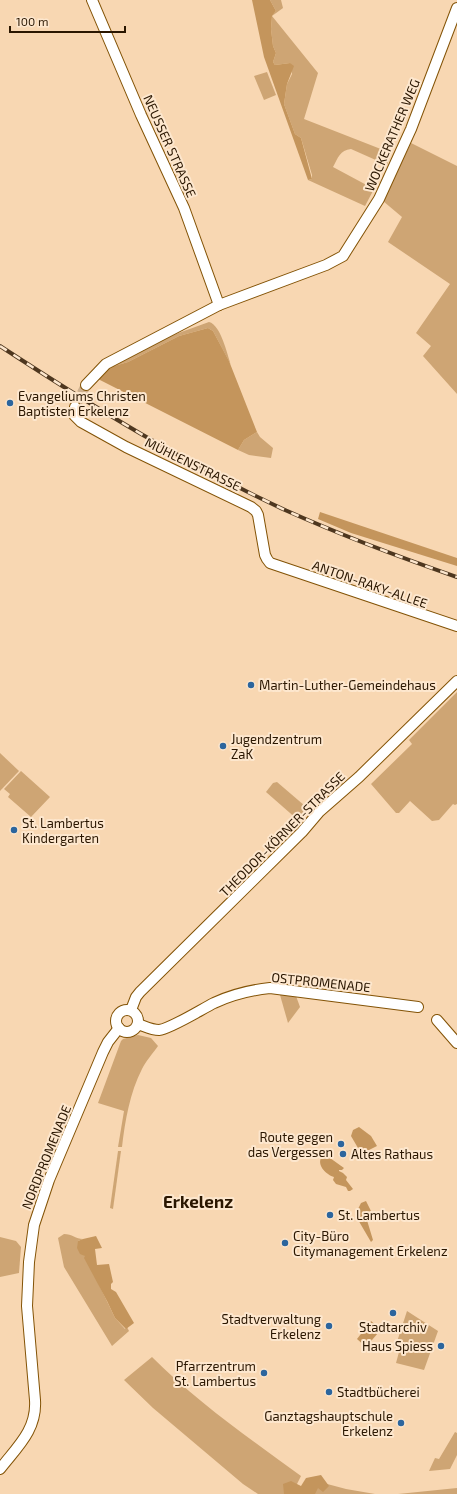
<svg xmlns="http://www.w3.org/2000/svg" width="457" height="1494" font-family="'Exo 2',sans-serif">
  <style>
    .green { fill: #cea574 }
    .forest { fill: #c4955c }
    .lines { fill: none; stroke-linecap: round; stroke-linejoin: round }
    .minor-tunnel { stroke: #cfb08e; stroke-width: 10; stroke-dasharray: 10 5; stroke-linecap: butt }
    .minor-casing { stroke: #835306; stroke-width: 12 }
    .minor { stroke: #fff; stroke-width: 10 }
    .rail-casing { stroke: #4e371f; stroke-width: 4 }
    .rail { stroke: #fde7ce; stroke-width: 2.5; stroke-dasharray: 8; stroke-linecap: butt }
    .poi-dot { fill: #2c659d; stroke: #fde7ce; stroke-width: 1.5 }
    .labels { text-anchor: middle; dominant-baseline: central; stroke-width: 4; stroke-linejoin: round; paint-order: stroke }
    .street-label { font-size: 13px; fill: #2a1600; stroke: #fde7ce }
    .poi-label { font-size: 13px; fill: #2a1600; stroke: #fde7ce; text-anchor: start }
    .district-label { font-size: 17px; font-weight: bold; fill: #2a1600; stroke: #fde7ce }
  </style>
  <rect width="100%" height="100%" fill="#f8d7b2"/>
  <g class="green">
    <path d="M270,0H281L283,8L272,16L318,73L304,119L391,153L387,165L351,149C340,150 338,158 333,167L374,189L365,206L308,180L312,179V175L301,138L295,134L284,104L287,84L292,74L290,63L275,65L273,62L276,53L273,46L271,29L272,16L276,11Z"/>
    <polygon points="267,72 276,95 264,100 254,76"/>
    <polygon points="411,143 457,166 457,394 423,356 431,346 416,333 450,284 388,242 402,217 383,201"/>
    <path d="M209,322C221,325 227,354 231,365L213,331L208,328L179,336L128,362L114,366L173,335Z"/>
    <polygon points="257,432 260,437 273,448 271,458 249,455 238,450 244,440"/>
    <polygon points="457,692 457,804 455,805 453,804 439,820 432,821 410,801 399,813 396,813 371,784 412,744 409,740"/>
    <polygon points="0,753 19,771 0,791"/>
    <polygon points="21,771 50,797 31,817 8,797 10,794 4,789"/>
    <polygon points="277,782 305,806 304,812 302,819 298,820 266,792 273,783"/>
    <polygon points="280,995 296,996 300,1007 288,1023"/>
    <path d="M138,1035L151,1038L158,1046C153,1053 146,1061 142,1069C130,1092 125,1121 122,1147H118L124,1111L98,1103L121,1041L123,1039Z"/>
    <polygon points="118,1151 121,1151 113,1209 110,1208"/>
    <path d="M64,1234C72,1234 76,1239 83,1239L78,1241L115,1318L125,1329L127,1327L129,1331L112,1346L64,1267L58,1238Z"/>
    <polygon points="0,1237 16,1241 21,1247 19,1273 0,1277"/>
    <polygon points="407,1311 438,1331 424,1370 396,1363 399,1352 394,1351"/>
    <path d="M152,1357C197,1402 250,1439 301,1476L292,1494H258L243,1484L153,1408L124,1380Z"/>
    <polygon points="455,1432 457,1433 457,1455 450,1469 429,1471 435,1458 439,1459"/>
    <polygon points="316,1481 346,1489 375,1494 309,1494"/>
    <polygon points="457,1488 457,1494 395,1494 398,1494"/>
  </g>
  <g class="forest">
    <polygon points="252,0 270,0 276,11 272,16 271,29 273,46 276,53 273,62 275,65 290,63 294,66 287,84 284,104 295,134 301,138 312,179 308,180 264,57"/>
    <polygon points="208,328 213,331 229,361 257,432 244,440 238,450 98,379 104,372 114,366 128,362 179,336"/>
    <polygon points="320,512 457,558 457,566 351,533 318,519"/>
    <polygon points="359,1127 371,1136 377,1146 365,1152 358,1148 351,1136 353,1130"/>
    <path d="M327,1151L333,1152L330,1158L344,1168L342,1170H339V1171L343,1173L347,1177L346,1180L353,1189L350,1191H348L346,1187L336,1184L333,1180L334,1177C327,1175 317,1166 321,1158C322,1155 325,1153 327,1151Z"/>
    <polygon points="366,1201 371,1211 366,1217 373,1240 371,1242 357,1218 357,1211 361,1203"/>
    <polygon points="96,1236 102,1248 95,1249 97,1265 109,1264 113,1282 111,1284 111,1289 116,1292 134,1323 126,1329 115,1318 107,1301 84,1258 85,1256 80,1254 77,1248 78,1241 83,1239"/>
    <polygon points="371,1321 377,1326 378,1333 366,1347 357,1339"/>
    <polygon points="321,1475 329,1486 323,1492 318,1488 315,1494 284,1494 283,1484 291,1481 301,1486 306,1478"/>
  </g>
  <g class="lines">
    <polyline class="minor-tunnel" points="75,407 86,385"/>
    <g class="minor-casing">
      <g id="minor">
        <polyline points="92,0 141,115 184,208 219,305"/>
        <polyline points="86,385 106,364 219,305 326,265 343,256 379,199 411,129 457,8"/>
        <polyline points="75,407 74,415 81,422 126,447 251,507 256,511 258,515 265,555 267,559 270,563 457,626"/>
        <circle cx="127" cy="1021" r="11"/>
        <polyline points="131,1010 136,997 140,992 302,832 319,812 359,777 457,681"/>
        <polyline points="437,1020 457,1043"/>
        <path d="M138,1024C144,1026 152,1030 159,1030C170,1029 202,1009 214,1003C231,995 251,990 270,988L418,1007"/>
        <path d="M0,1469C17,1447 37,1430 35,1400L27,1306L29,1262L34,1225L49,1180L103,1052L108,1042L119,1028"/>
      </g>
    </g>
    <use href="#minor" class="minor"/>
    <g class="rail-casing">
      <path id="rail" d="M0,346C92,406 186,464 285,510C341,535 399,557 457,577"/>
    </g>
    <use href="#rail" class="rail"/>
  </g>
  <g class="poi-dot">
    <circle cx="10" cy="403" r="4"/>
    <circle cx="251" cy="685" r="4"/>
    <circle cx="223" cy="746" r="4"/>
    <circle cx="14" cy="830" r="4"/>
    <circle cx="341" cy="1144" r="4"/>
    <circle cx="343" cy="1154" r="4"/>
    <circle cx="330" cy="1215" r="4"/>
    <circle cx="285" cy="1243" r="4"/>
    <circle cx="393" cy="1313" r="4"/>
    <circle cx="329" cy="1326" r="4"/>
    <circle cx="441" cy="1346" r="4"/>
    <circle cx="264" cy="1373" r="4"/>
    <circle cx="329" cy="1392" r="4"/>
    <circle cx="401" cy="1423" r="4"/>
  </g>
  <g class="labels">
    <g class="street-label">
      <text transform="translate(392 135) rotate(-67)">WOCKERATHER WEG</text>
      <text transform="translate(170 146) rotate(66)">NEUSSER STRASSE</text>
      <text transform="translate(193 464) rotate(26)">MÜHLENSTRASSE</text>
      <text transform="translate(370 584) rotate(19)">ANTON-RAKY-ALLEE</text>
      <text transform="translate(282 834) rotate(-45)">THEODOR-KÖRNER-STRASSE</text>
      <text transform="translate(321 982) rotate(6)">OSTPROMENADE</text>
      <text transform="translate(46 1157) rotate(-68)">NORDPROMENADE</text>
    </g>
    <g class="poi-label">
      <text x="18" y="396">Evangeliums Christen<tspan x="18" dy="15">Baptisten Erkelenz</tspan></text>
      <text x="259" y="685">Martin-Luther-Gemeindehaus</text>
      <text x="231" y="739">Jugendzentrum<tspan x="231" dy="15">ZaK</tspan></text>
      <text x="22" y="823">St. Lambertus<tspan x="22" dy="15">Kindergarten</tspan></text>
      <text x="333" y="1137" text-anchor="end">Route gegen<tspan x="333" dy="15">das Vergessen</tspan></text>
      <text x="351" y="1154">Altes Rathaus</text>
      <text x="338" y="1215">St. Lambertus</text>
      <text x="293" y="1236">City-Büro<tspan x="293" dy="15">Citymanagement Erkelenz</tspan></text>
      <text x="321" y="1319" text-anchor="end">Stadtverwaltung<tspan x="321" dy="15">Erkelenz</tspan></text>
      <text x="393" y="1327" text-anchor="middle">Stadtarchiv</text>
      <text x="433" y="1346" text-anchor="end">Haus Spiess</text>
      <text x="256" y="1366" text-anchor="end">Pfarrzentrum<tspan x="256" dy="15">St. Lambertus</tspan></text>
      <text x="337" y="1392">Stadtbücherei</text>
      <text x="393" y="1416" text-anchor="end">Ganztagshauptschule<tspan x="393" dy="15">Erkelenz</tspan></text>
    </g>
    <g class="district-label">
      <text x="198" y="1201">Erkelenz</text>
    </g>
  </g>
  <path d="M10 26v6h115v-6" fill="none" stroke="#2a1600" stroke-width="2"/>
  <text x="16" y="26" font-size="12" fill="#2a1600" stroke="#fde7ce" stroke-width="3" paint-order="stroke">100 m</text>
</svg>
